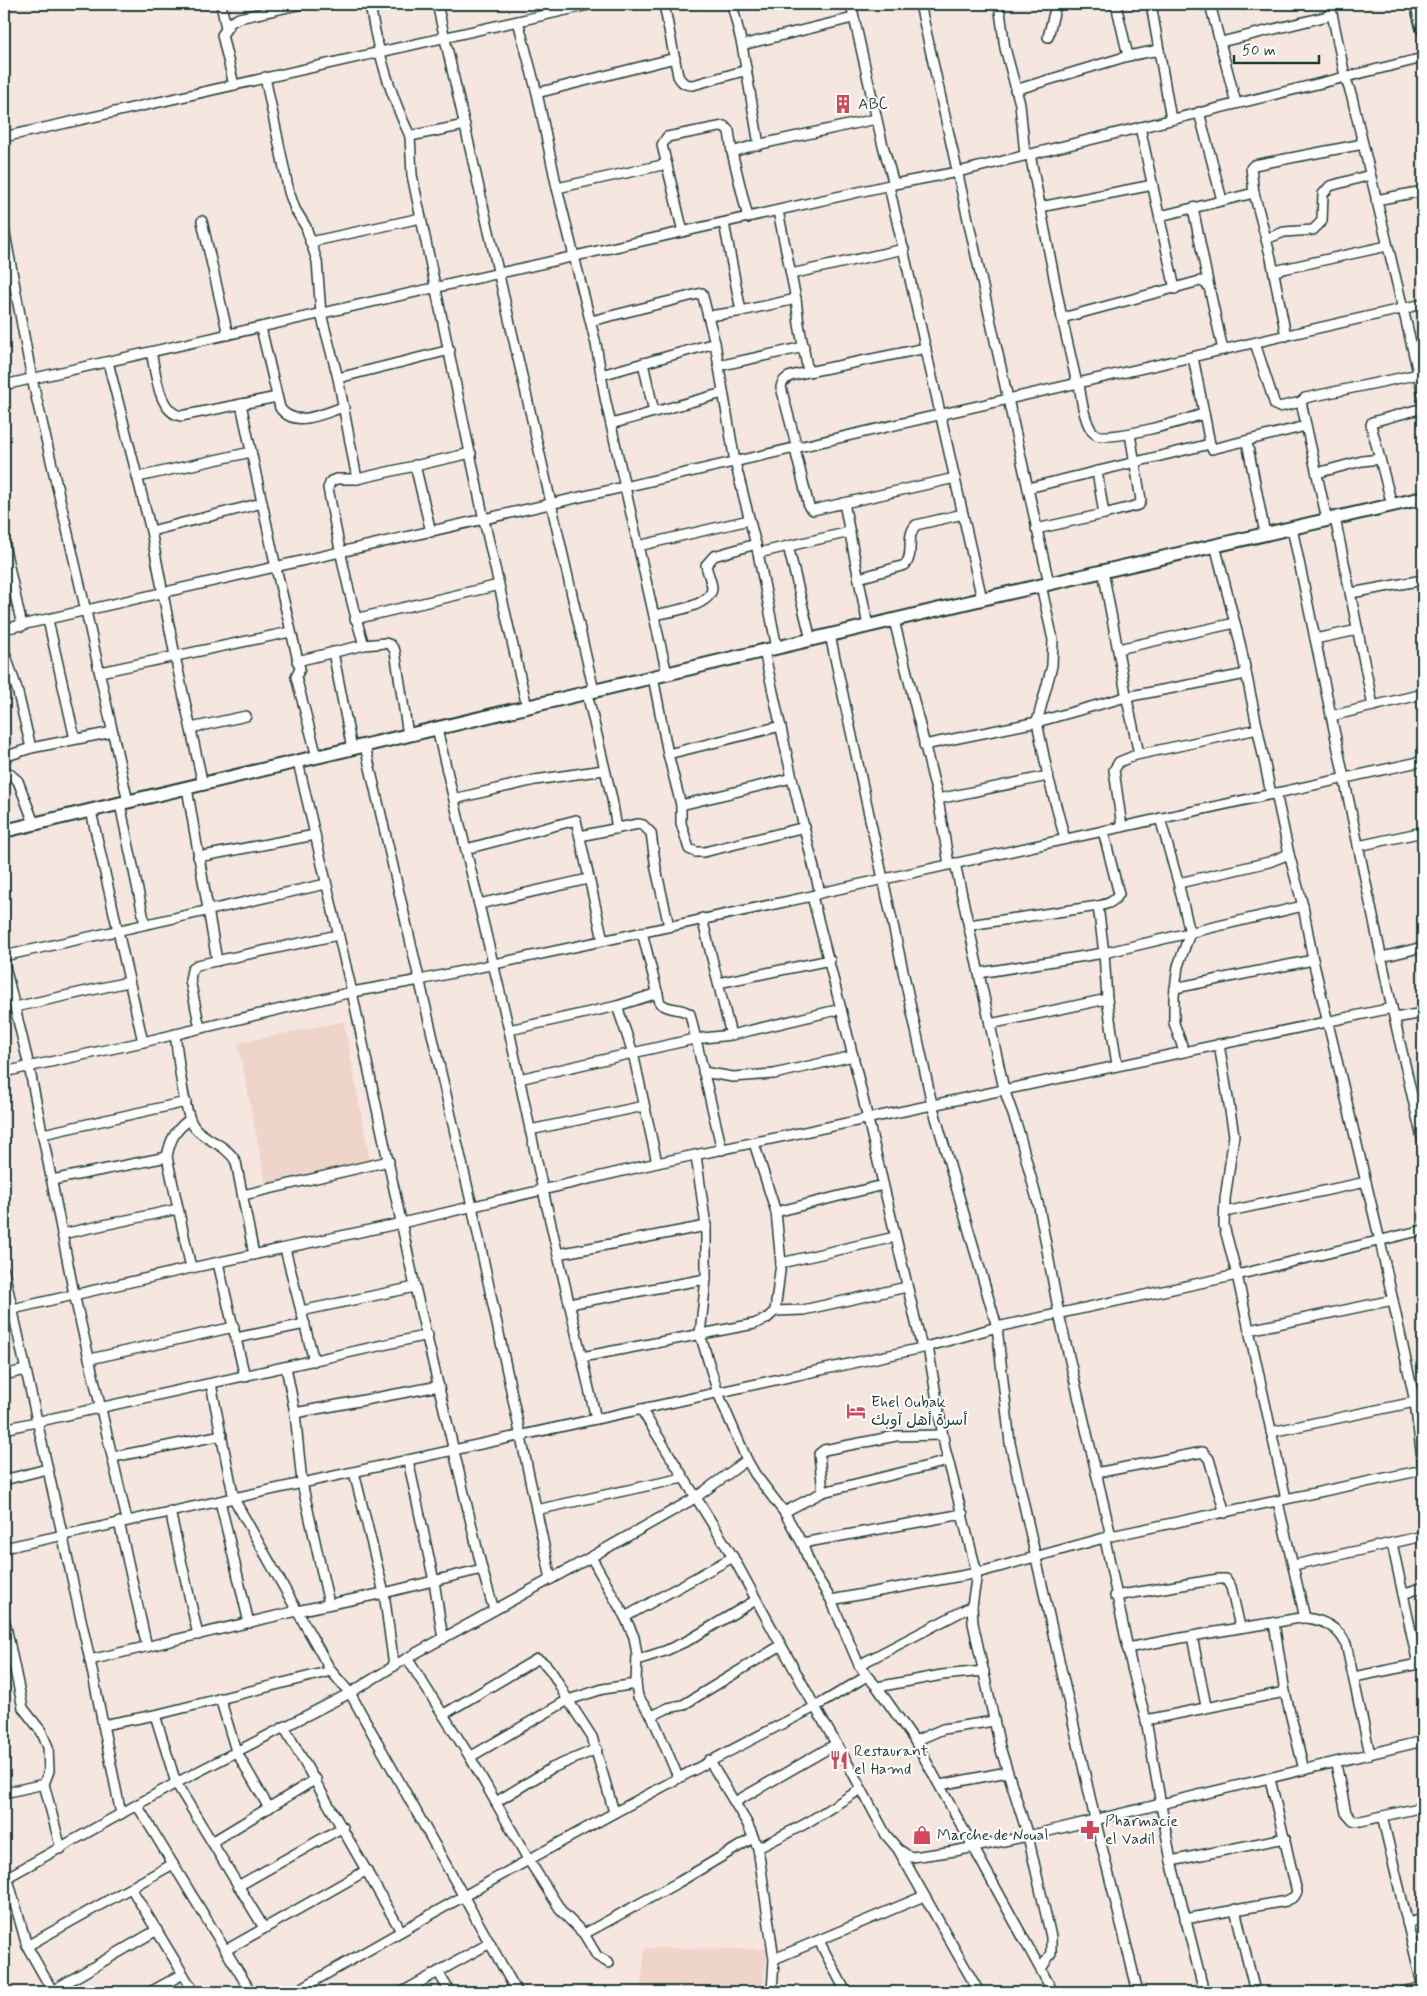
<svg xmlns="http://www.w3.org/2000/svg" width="1427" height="1996" font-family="Mynerve,'Playpen Sans Arabic',sans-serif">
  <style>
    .built { fill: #efd4ca }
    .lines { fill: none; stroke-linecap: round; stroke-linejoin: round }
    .street-casing { stroke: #1f3d34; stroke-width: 12 }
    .secondary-casing { stroke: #1f3d34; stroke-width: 16 }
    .street { stroke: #fff; stroke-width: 9 }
    .secondary { stroke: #fff; stroke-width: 12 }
    .labels { text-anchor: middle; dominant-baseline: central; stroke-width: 4; stroke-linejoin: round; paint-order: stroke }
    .poi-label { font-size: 16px; fill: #1f3d34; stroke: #fff; text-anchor: start }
  </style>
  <rect width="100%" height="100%" fill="#f6e6e0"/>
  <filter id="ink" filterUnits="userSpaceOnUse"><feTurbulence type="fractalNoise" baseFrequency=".02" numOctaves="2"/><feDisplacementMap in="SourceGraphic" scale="10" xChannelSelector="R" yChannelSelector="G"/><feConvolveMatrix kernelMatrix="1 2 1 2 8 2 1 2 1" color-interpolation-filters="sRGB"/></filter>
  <g filter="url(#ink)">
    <g class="built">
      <polygon points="344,1021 370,1162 267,1189 238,1043"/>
      <polygon points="645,1948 768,1949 762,1992 640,1992"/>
    </g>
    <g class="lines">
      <g class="street-casing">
        <g id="street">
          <polyline points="221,4 226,28"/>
          <path d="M370,4C377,50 390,94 410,136"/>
          <polyline points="437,4 594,691"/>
          <path d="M664,4L678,76C682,83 685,85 693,85L747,70"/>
          <polyline points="732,4 742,45 759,145"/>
          <polyline points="851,4 882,142 894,184"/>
          <polyline points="920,4 1049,583"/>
          <polyline points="999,4 1005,48 1020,104 1025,155"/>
          <polyline points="1116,4 1128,56"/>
          <polyline points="1151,4 1171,119"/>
          <polyline points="1210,4 1236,103"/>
          <path d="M1330,4L1345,76L1352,97C1375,197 1401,295 1423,395"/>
          <polyline points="518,21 537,93 557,188 596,344 605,398 667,674"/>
          <polyline points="1048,37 1055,9 1058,4"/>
          <polyline points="1221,42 1332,15"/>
          <polyline points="742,45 853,18"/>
          <polyline points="265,77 289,192 295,209 306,227 317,261 321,314 338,378 357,479"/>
          <polyline points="234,85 222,35 231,22 239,18 302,4"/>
          <polyline points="1015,90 1128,56 1159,50"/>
          <polyline points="537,93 675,58"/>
          <polyline points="1199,112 1222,200"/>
          <polyline points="465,125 410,136 412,175 484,520 527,707"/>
          <polyline points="1140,127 1175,289"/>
          <polyline points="4,137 593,4"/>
          <polyline points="1030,154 1062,318 1077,384"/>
          <polyline points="889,186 982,599"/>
          <polyline points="557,188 667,164"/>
          <polyline points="1254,193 1271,258 1286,336"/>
          <polyline points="1376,200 1423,191"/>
          <polyline points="1040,207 1153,185"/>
          <polyline points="1193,208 1209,287"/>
          <polyline points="778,211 796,299 799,324 808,372 926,348"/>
          <polyline points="1160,216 1254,193 1251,168 1254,165 1363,144"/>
          <polyline points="748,218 732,152 752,146 876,119"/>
          <polyline points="202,221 228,335"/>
          <polyline points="724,223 741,311"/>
          <polyline points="4,228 32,379 86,611 128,802"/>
          <polyline points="683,232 662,145 667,137 724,126 729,131 732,152"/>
          <polyline points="1266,239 1284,232 1313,230 1322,221 1323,194 1330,186 1370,175"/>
          <polyline points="310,242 421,218"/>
          <polyline points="1274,271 1387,246"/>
          <polyline points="791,274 904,249"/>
          <polyline points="708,316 737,312 796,299"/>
          <polyline points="1062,318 1200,281 1205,283 1209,287 1223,350"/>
          <polyline points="591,321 702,293 715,343 735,462 758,553 777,648"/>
          <path d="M261,328L280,408C295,429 323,413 344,407"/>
          <polyline points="1255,343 1275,405 1279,407 1301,402 1327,520"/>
          <path d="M151,352C156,372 158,412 181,416L277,397"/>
          <polyline points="108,362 151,531 175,656 203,785"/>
          <polyline points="643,363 654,412"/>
          <polyline points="718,366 804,347"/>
          <polyline points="601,375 715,343"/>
          <polyline points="338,378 450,350"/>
          <path d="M1079,384C1081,396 1084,426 1095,434C1107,443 1189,420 1204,413L1193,357"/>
          <polyline points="4,385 894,184 958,172 1423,58"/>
          <polyline points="1301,402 1305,398 1419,374"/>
          <polyline points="241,404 276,568 300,669 296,677 317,757"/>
          <polyline points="1204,413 1210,444"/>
          <polyline points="611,424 723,393"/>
          <polyline points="1247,442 1265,534"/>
          <path d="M797,448L781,387C784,374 797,375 808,372"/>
          <polyline points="795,449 809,507 813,510 955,478"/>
          <polyline points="1380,459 1392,505"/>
          <polyline points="415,465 431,532"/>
          <polyline points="1097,471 1104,514 1139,505 1141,500 1130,434"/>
          <polyline points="1317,473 1362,461 1380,459 1371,425 1372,422 1423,408"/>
          <polyline points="138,477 251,452"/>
          <polyline points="1028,488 1210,444 1212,449 1306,426"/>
          <polyline points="844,503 868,626"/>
          <polyline points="1335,518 1373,706"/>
          <polyline points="1292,528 1392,1008 1423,1143"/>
          <polyline points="1036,529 1104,514"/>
          <polyline points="151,531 262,503"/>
          <polyline points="4,544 22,626"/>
          <polyline points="1215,545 1240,643 1271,794"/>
          <polyline points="638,546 749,520"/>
          <polyline points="788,546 811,640"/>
          <polyline points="758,553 850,532"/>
          <polyline points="1103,571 1128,704 1139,754"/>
          <path d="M859,578L905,565C915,554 905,536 916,525L963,514"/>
          <polyline points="1041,585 1053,640 1052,666 1037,722 1048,776 1065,839"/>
          <polyline points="1351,593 1423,580"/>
          <path d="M654,615C668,612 711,607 712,588C712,582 707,572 706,565L714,556L756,544"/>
          <polyline points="355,619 499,585"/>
          <polyline points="48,620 75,739"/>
          <polyline points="894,620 938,799 949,864"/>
          <polyline points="4,629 1423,304"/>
          <polyline points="830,635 932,1104 997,1327 1010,1443 1095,1819 1138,1992"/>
          <polyline points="1315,639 1358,630"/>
          <polyline points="364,645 385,643 391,645 395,651 408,735"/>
          <polyline points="1118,649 1235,623"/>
          <polyline points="4,650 17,689 31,748"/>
          <polyline points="764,651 792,778 820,893"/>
          <polyline points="333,652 352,749"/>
          <path d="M297,661L364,645C348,594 338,541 328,488L331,481L337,479H357L471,453"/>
          <polyline points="100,672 290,632"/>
          <polyline points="653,677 668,754 681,805 681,823 689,849 696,852 704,852 805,827"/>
          <polyline points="587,693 612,799 617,829"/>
          <polyline points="1331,716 1423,694"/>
          <polyline points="191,728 246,716"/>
          <polyline points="437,729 509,1030 543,1190 596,1419"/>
          <polyline points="924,745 1037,722 1126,697 1246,674"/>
          <polyline points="365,746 472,1206 551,1579"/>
          <polyline points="668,754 781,726"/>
          <polyline points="4,757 31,748 113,732"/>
          <polyline points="298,762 352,992 415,1287 482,1569 494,1610"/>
          <polyline points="4,769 18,781 34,823"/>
          <polyline points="187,788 217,961"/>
          <polyline points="1276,793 1289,854 1303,906 1313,960 1380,1241 1415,1402 1423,1467"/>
          <polyline points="454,799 535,780 604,770"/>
          <polyline points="938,799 1048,776"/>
          <polyline points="120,804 145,924"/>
          <polyline points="681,805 792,778"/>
          <polyline points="91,811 143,1042"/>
          <polyline points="1160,818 1178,882 1190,933 1178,966 1174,996 1174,1023 1184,1051"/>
          <polyline points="1122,827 1114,770 1119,762 1136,755 1258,729"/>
          <polyline points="580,836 638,824 643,825 651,833 656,869 669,926"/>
          <polyline points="1358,846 1423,832"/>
          <polyline points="466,849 576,820 603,940"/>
          <polyline points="198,857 315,835"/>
          <polyline points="955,863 1004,1089 1018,1129 1039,1207 1059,1314 1111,1536"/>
          <polyline points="1179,883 1269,862 1289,854"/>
          <polyline points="812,896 853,1056 922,1348"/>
          <polyline points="479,904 588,879"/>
          <polyline points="1098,906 1104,953 1107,999 1117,1065"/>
          <polyline points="702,918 731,1035"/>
          <path d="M969,925L1098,906C1107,904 1113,903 1119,894L1103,831"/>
          <path d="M642,932L660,1003C669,1011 680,1007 690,1014L722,1150"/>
          <polyline points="4,956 326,884"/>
          <polyline points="1382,957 1423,947"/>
          <polyline points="4,962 29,1066 74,1294 127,1520"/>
          <polyline points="979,973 1104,953 1303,906"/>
          <polyline points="718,983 830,960"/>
          <polyline points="1175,988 1313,960"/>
          <polyline points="617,1006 633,1053 657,1163"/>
          <polyline points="15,1007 128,982"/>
          <polyline points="1395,1018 1423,1013"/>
          <polyline points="990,1024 1107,999"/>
          <polyline points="200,1028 190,980 192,970 197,965 338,935"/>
          <polyline points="509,1030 617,1006 658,993"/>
          <path d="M175,1034C178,1054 183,1115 195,1128C208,1142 227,1145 236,1162L254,1255"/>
          <polyline points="1219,1044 1234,1135 1225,1199 1224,1226 1237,1275 1286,1499"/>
          <polyline points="4,1072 143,1042 352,992 420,980 812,896 820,893 1423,761"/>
          <polyline points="703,1072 733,1077 774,1074 853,1056"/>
          <polyline points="519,1079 694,1039 731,1035 841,1009"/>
          <path d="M189,1120C175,1130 170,1140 167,1157L191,1268"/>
          <polyline points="530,1130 644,1106"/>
          <polyline points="43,1134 186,1102"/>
          <polyline points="696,1156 706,1226 706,1279 700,1334 718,1393 734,1430 747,1460 755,1474 784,1512 802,1543 812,1569 831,1600 859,1665 867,1676 877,1687 915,1741 1053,1992"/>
          <polyline points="52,1180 167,1157"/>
          <polyline points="243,1195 389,1161"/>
          <polyline points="776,1212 883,1185"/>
          <polyline points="1225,1212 1366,1182"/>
          <polyline points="62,1234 178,1209"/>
          <polyline points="285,1249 314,1361"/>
          <polyline points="558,1254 706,1226"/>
          <polyline points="218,1263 245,1377"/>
          <polyline points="781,1263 895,1237"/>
          <polyline points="4,1271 90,1660 121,1814"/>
          <polyline points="569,1304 706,1279"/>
          <polyline points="4,1311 191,1268 402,1223 657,1163 1392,1008"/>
          <polyline points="301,1311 415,1287"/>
          <polyline points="775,1311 803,1310 907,1287"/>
          <polyline points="1249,1330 1393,1300"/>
          <polyline points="236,1338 305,1324"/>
          <polyline points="928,1347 945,1448 977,1573 972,1606 973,1623 1000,1747 1028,1836 1051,1937 1051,1953 1041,1969"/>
          <polyline points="582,1357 754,1324 766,1319 775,1311 781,1263 776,1212 754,1143"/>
          <polyline points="90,1359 234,1327"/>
          <polyline points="286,1367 295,1413 302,1483 329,1604"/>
          <polyline points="4,1375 25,1370"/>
          <polyline points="211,1384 234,1499 331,1671 350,1693 517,1992"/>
          <polyline points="641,1409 733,1557 815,1707 867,1676"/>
          <polyline points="295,1413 439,1386"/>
          <polyline points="4,1429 428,1335"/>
          <polyline points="1271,1432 1415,1402"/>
          <polyline points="113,1457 222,1435"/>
          <polyline points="408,1460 434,1581 443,1639"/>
          <polyline points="354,1472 384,1593 394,1666"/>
          <polyline points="1096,1473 1203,1452 1209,1459 1225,1513"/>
          <polyline points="4,1480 47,1469"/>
          <polyline points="823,1492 948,1461"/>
          <polyline points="220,1501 249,1623"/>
          <polyline points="1278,1502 1305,1618"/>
          <polyline points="536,1510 683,1478"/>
          <polyline points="170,1511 198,1635"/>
          <polyline points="784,1512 823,1492 819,1454 824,1450 896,1436 942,1435"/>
          <polyline points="119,1522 147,1647"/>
          <polyline points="1105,1539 1132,1668 1146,1720 1171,1861 1204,1992"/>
          <polyline points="802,1543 963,1514"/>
          <polyline points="1392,1543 1418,1664"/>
          <polyline points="4,1548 922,1348 997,1327 1237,1275 1423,1230"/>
          <polyline points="591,1557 625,1617 634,1637 637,1655 636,1684 638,1697 652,1716 678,1777"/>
          <polyline points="1294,1565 1423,1536"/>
          <polyline points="1403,1594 1423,1587"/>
          <polyline points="1115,1596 1218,1579 1226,1579 1231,1587 1240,1627"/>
          <polyline points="831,1600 977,1573 1111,1536 1423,1470"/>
          <polyline points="4,1617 23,1708 41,1731 48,1747 49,1771 44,1784 61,1849"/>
          <polyline points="625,1617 733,1557"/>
          <polyline points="1274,1623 1285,1692 1304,1770"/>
          <polyline points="1192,1636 1206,1706"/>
          <path d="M1127,1648C1175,1639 1223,1630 1272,1623C1282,1622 1295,1617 1306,1618C1323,1620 1339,1628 1346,1644L1370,1754"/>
          <polyline points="407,1658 470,1757 528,1859 562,1912 584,1934 679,1882 753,1838"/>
          <polyline points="90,1660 297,1611 384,1593 482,1569"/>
          <polyline points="637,1660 665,1651 689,1640 756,1600"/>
          <polyline points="859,1665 972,1606"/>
          <polyline points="1354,1677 1423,1663"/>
          <polyline points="877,1687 942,1675 984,1671"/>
          <polyline points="220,1698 236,1751 269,1808"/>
          <path d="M444,1714L537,1659C551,1664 560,1688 568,1700L603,1689L636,1684"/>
          <polyline points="155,1715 176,1783 264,1928"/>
          <polyline points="652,1716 668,1708 683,1705 780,1646"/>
          <polyline points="1146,1720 1285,1692"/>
          <polyline points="103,1725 155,1715 331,1671"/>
          <polyline points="284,1727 401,1931"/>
          <polyline points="915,1741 943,1729 994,1721"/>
          <polyline points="470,1757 568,1700 592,1737 614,1812"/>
          <polyline points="709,1760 747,1823 758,1848 774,1959 772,1992"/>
          <polyline points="1336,1764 1346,1813 1353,1821 1361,1821 1423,1807"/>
          <polyline points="940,1785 1007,1772"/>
          <polyline points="4,1793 44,1784"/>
          <polyline points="496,1802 552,1768 597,1749"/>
          <polyline points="735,1802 836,1744"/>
          <polyline points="137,1805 251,1992"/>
          <polyline points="1382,1816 1423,1988"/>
          <polyline points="212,1842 316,1779"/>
          <polyline points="758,1848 805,1824 861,1789"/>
          <polyline points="899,1851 979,1992"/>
          <polyline points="1171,1861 1285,1838"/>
          <polyline points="7,1876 27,1946 53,1992"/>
          <polyline points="4,1879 176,1783 350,1693 407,1658 591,1557 695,1498 747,1460"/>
          <polyline points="238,1886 343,1827"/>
          <polyline points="131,1888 194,1992"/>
          <polyline points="1235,1909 1255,1992"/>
          <polyline points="1185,1919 1286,1901 1294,1897 1297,1892 1270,1779"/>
          <polyline points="1407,1923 1423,1919"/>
          <polyline points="584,1934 597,1956 609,1963"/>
          <polyline points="819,1941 846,1992"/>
          <polyline points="27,1946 173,1864"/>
          <polyline points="226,1950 367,1870"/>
          <polyline points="774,1959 924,1896"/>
          <polyline points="438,1972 450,1992"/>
          <polyline points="52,1991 157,1930"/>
          <polyline points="150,1992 183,1974"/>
          <path d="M295,1992C466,1894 638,1797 815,1707L848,1764L886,1835L898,1849L907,1855L912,1857L955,1851L1028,1836L1423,1741"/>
          <polyline points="402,1992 490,1943"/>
          <polyline points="1402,1992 1423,1987"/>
        </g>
      </g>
      <g class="secondary-casing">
        <g id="secondary">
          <polyline points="1417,4 1423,29"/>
          <polyline points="4,831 982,599 1423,498"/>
        </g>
      </g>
      <use href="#street" class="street"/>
      <use href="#secondary" class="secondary"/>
    </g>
  </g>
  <defs>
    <g id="building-bare" transform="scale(1.5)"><path d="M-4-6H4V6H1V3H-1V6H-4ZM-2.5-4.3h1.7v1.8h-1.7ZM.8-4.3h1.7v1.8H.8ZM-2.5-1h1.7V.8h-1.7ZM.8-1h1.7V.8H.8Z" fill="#d1495b" stroke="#fff" stroke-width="2.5" paint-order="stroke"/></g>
    <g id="hotel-bare" transform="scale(1.5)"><path d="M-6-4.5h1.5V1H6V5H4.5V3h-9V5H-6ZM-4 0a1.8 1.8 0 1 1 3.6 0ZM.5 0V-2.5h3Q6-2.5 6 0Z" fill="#d1495b" stroke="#fff" stroke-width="2.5" paint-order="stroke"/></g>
    <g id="restaurant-bare" transform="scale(1.5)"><path d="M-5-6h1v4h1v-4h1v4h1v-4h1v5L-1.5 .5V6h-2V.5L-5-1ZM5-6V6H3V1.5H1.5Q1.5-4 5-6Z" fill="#d1495b" stroke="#fff" stroke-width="2.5" paint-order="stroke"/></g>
    <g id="pharmacy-bare" transform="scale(1.5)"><path d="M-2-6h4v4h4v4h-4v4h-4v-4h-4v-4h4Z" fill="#d1495b" stroke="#fff" stroke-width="2.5" paint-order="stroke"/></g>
    <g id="shop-bare" transform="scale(1.5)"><path d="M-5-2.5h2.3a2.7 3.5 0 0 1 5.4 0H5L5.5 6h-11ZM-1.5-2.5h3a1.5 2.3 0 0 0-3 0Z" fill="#d1495b" stroke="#fff" stroke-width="2.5" paint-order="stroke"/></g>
  </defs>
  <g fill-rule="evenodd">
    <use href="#building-bare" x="843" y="104"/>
    <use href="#hotel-bare" x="856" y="1411"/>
    <use href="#restaurant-bare" x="839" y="1760"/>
    <use href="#pharmacy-bare" x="1090" y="1830"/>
    <use href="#shop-bare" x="922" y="1835"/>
  </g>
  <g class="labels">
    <g class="poi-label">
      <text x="858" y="104">ABC</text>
      <text x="871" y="1402">Ehel Oubak<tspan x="871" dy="18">أسرة أهل آوبك</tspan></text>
      <text x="854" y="1751">Restaurant<tspan x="854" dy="18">el Hamd</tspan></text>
      <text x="1105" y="1821">Pharmacie<tspan x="1105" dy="18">el Vadil</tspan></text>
      <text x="937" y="1835">Marche de Noual</text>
    </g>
  </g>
  <rect width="1427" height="1996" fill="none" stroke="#fff" stroke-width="20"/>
  <rect x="10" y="10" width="1407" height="1976" fill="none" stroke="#1f3d34" stroke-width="2" filter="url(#ink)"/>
  <path d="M1234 55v8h85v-8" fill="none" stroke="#1f3d34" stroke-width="2.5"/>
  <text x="1242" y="55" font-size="15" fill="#1f3d34" stroke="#ffffff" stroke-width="4" paint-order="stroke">50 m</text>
</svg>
